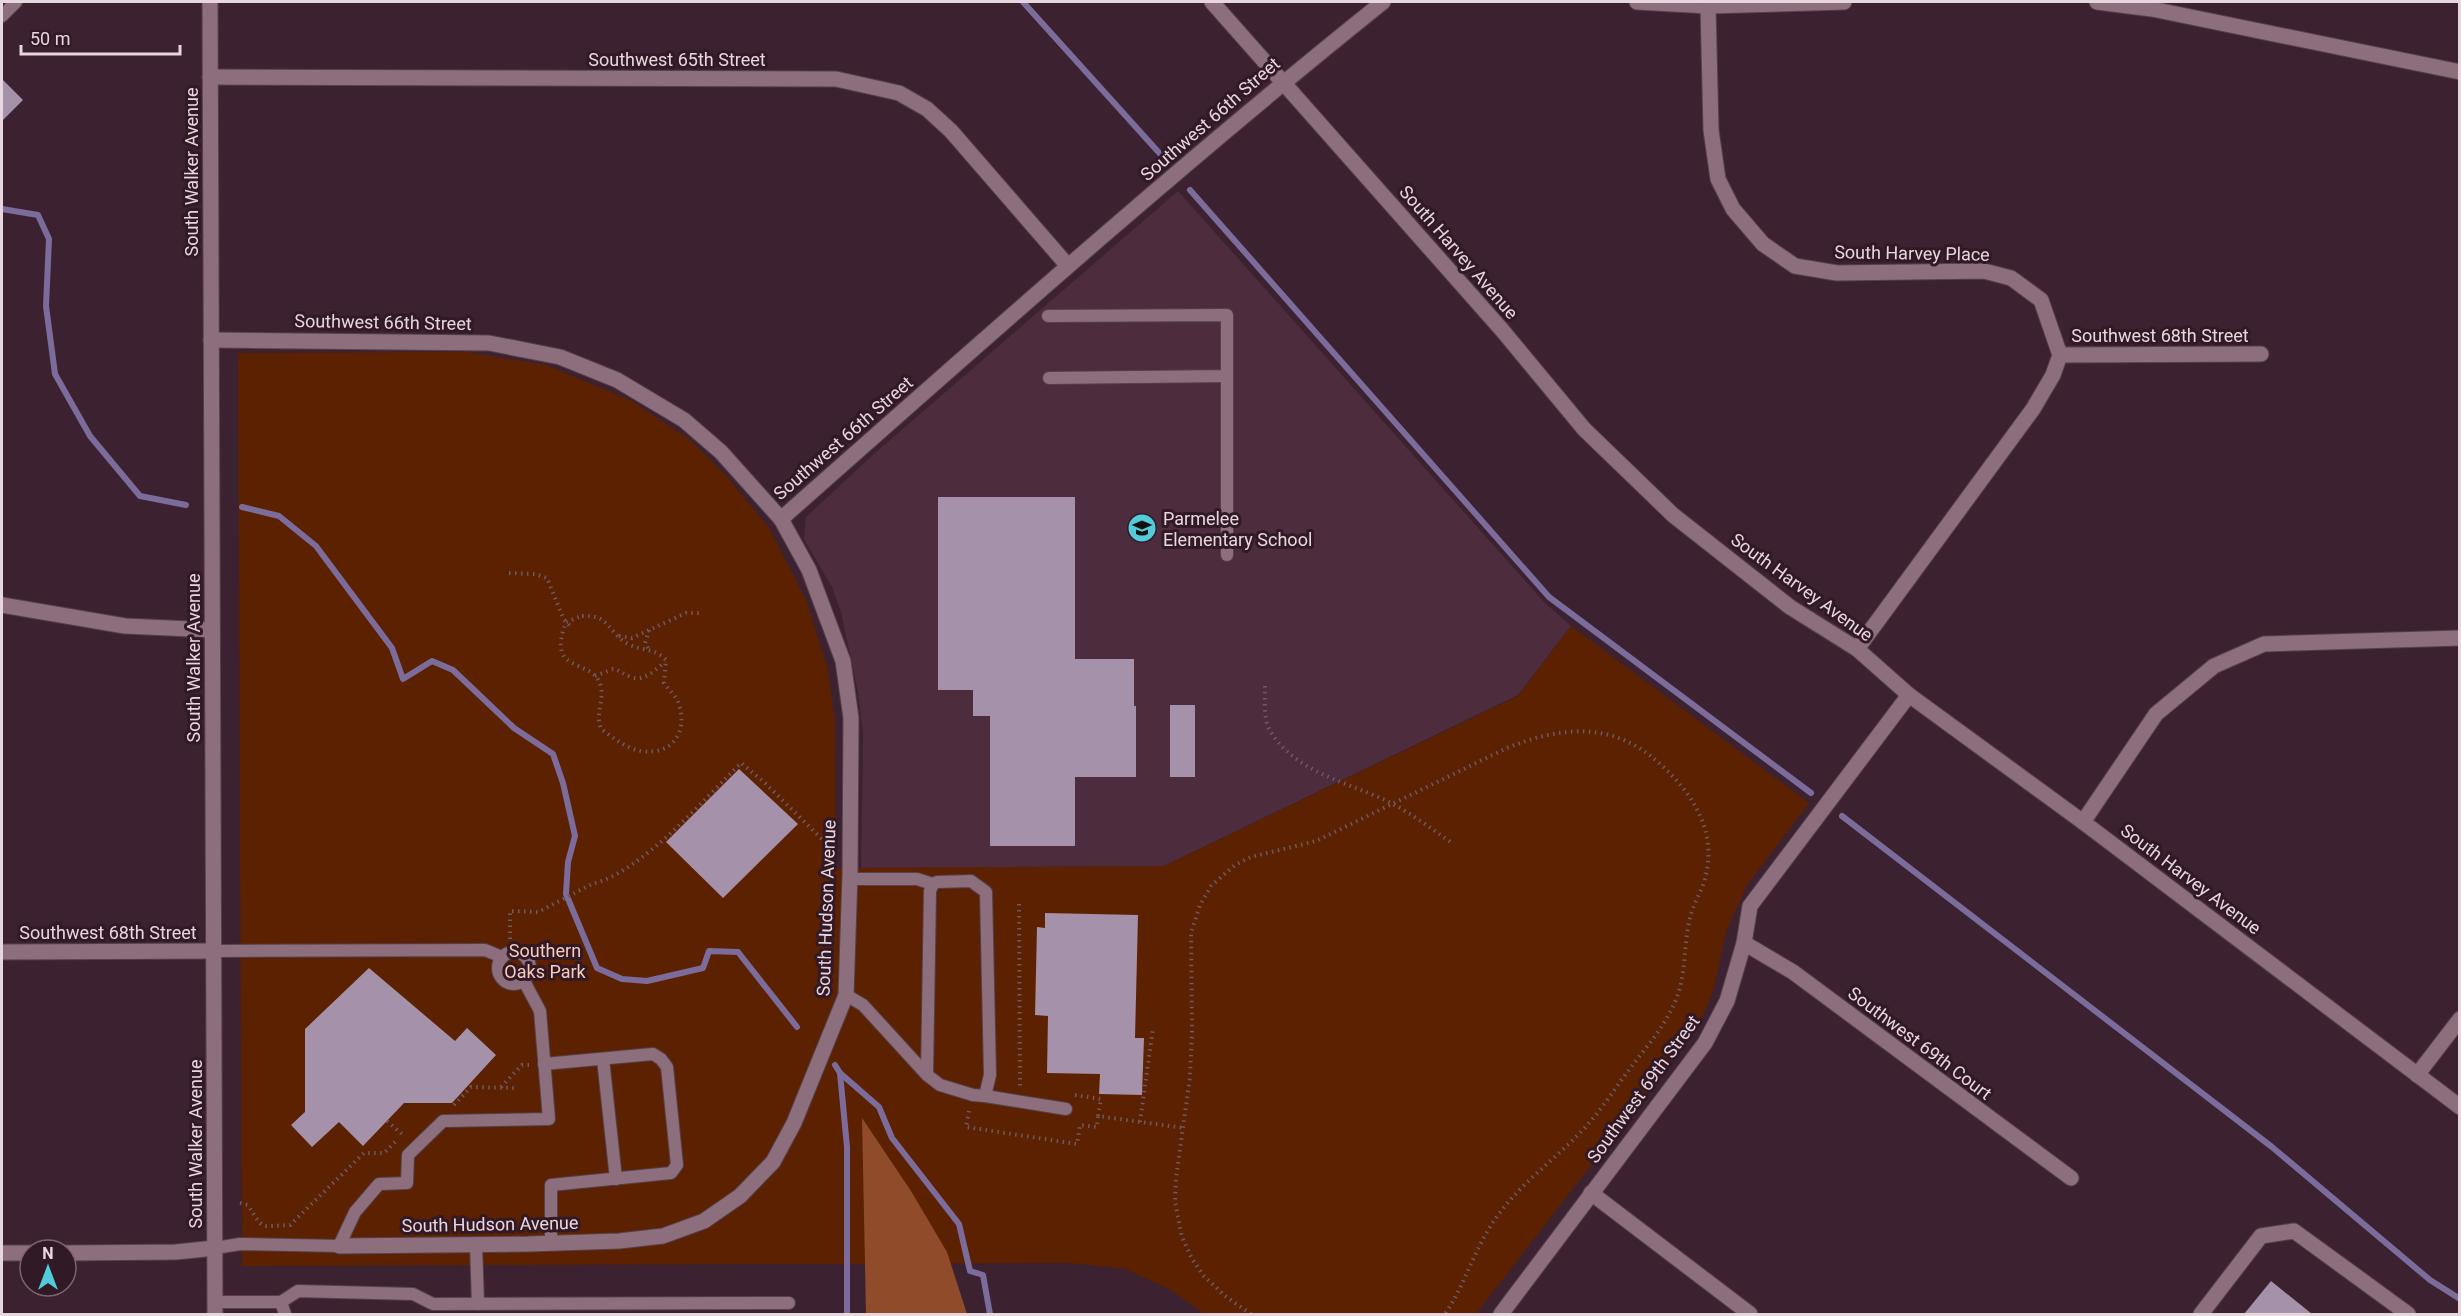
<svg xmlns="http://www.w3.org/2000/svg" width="2461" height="1316" font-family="Roboto,sans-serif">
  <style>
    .built { fill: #4c2c3d }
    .green { fill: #5c2100 }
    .forest { fill: #904b2b }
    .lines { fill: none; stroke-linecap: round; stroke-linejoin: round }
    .stream { stroke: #7c6c9c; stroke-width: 6 }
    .building { fill: #a691ab }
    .service-casing { stroke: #55404b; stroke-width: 14 }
    .minor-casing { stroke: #55404b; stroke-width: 17 }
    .secondary-casing { stroke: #55404b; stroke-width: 17 }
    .path { stroke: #705864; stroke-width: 4; stroke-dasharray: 1.5 4.5; stroke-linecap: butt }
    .service { stroke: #8d6e7d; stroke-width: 12 }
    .minor { stroke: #8d6e7d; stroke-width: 15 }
    .secondary { stroke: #8d6e7d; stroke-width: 15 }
    .labels { text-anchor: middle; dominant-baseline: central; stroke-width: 6; stroke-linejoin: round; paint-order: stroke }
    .street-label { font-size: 18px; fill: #e8d6de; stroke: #321926 }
    .poi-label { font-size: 18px; fill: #e8d6de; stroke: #321926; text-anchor: start }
    .park-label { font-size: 18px; fill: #f6ccba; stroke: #321926 }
  </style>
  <rect width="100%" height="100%" fill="#3c2230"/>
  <polygon class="built" points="1178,191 1544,602 1571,626 1518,695 1164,866 861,868 863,734 858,692 841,612 832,587 804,539 806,517 875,453"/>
  <polygon class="green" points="466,352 546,365 630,400 690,440 729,479 769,528 807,602 828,670 835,723 836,868 1164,866 1518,696 1571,626 1809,803 1747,885 1726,932 1713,992 1697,1028 1476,1314 1204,1314 1171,1290 1126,1269 1070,1263 242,1266 238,353"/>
  <polygon class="forest" points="862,1118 911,1191 947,1252 967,1314 866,1314"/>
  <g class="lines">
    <g class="stream">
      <polyline points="1023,2 1162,156"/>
      <polyline points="1190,190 1549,597 1811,793"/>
      <polyline points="2,209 38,215 49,239 46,306 55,374 90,436 140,496 186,505"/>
      <polyline points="242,507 279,516 316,546 392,648 403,679 432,661 453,670 514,728 553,754 563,783 575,836 568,862 566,894 597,968 622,979 647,981 703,968 709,951 738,952 797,1027"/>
      <polyline points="1842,816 2272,1147 2430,1280 2460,1299"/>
      <polyline points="835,1065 840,1073 879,1107 892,1138 959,1224 970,1271 983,1275 990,1314"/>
      <polyline points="840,1073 847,1147 847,1314"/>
    </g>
  </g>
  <g class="building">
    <polygon points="2,79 23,100 2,121"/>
    <polygon points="938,497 1075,497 1075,659 1134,659 1134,706 1136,706 1136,777 1075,777 1075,846 990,846 990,716 973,716 973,690 938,690"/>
    <rect x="1170" y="705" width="25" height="72"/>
    <polygon points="739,769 798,824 723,898 666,842"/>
    <polygon points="1045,913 1138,915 1135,1038 1144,1038 1142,1095 1099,1094 1100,1074 1047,1073 1048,1016 1035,1015 1037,927 1045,928"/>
    <polygon points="369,968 455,1041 467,1028 496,1055 452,1103 404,1103 363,1146 339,1122 312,1147 291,1125 305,1112 305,1029"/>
    <polygon points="2271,1281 2312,1314 2244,1314"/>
  </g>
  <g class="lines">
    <g class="service-casing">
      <g id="service">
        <polyline points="2,16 16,2"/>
        <polyline points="1048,316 1227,315 1227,376 1049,378"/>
        <polyline points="1227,376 1227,555"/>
        <polyline points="849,879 917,879 933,884"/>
        <polyline points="214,951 485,950 502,957"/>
        <circle cx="514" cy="968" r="16"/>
        <polyline points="846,995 863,1005 927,1075 940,1085 973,1095 985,1096 990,1075 986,892 971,881 937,882 933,884 930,891 927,1075"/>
        <polyline points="603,1059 616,1179"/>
        <polyline points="544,1064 653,1054 661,1059 667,1067 677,1165 671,1173 551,1185 551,1243"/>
        <polyline points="985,1096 1066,1109"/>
        <polyline points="476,1244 478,1304"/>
        <polyline points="215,1248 240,1244 339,1246 355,1212 379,1184 407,1183 408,1155 443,1121 549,1119 540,1011 524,981"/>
        <polyline points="215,1302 281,1302 298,1291 413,1294 433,1304 789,1303"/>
        <polyline points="281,1302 285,1314"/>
      </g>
    </g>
    <g class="minor-casing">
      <g id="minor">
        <polyline points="1212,2 1502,330 1584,429 1673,515 1790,607 1857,649 1909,695 2083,822 2460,1107"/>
        <polyline points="1637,2 1708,6 1844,2"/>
        <polyline points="2097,2 2152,9 2460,72"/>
        <polyline points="1708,6 1711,130 1718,179 1733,209 1763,244 1795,266 1837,273 1984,271 2011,278 2041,300 2060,355 2053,375 2033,409 1857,649"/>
        <polyline points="210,77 836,79 899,93 927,109 951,131 1068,266"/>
        <path d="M211,340L489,343L560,357L617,380L684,420L721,452L781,519C979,344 1177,167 1383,2"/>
        <polyline points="2060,355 2261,354"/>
        <polyline points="2,605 125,626 212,630"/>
        <polyline points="2083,822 2156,714 2214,666 2264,644 2460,638"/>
        <polyline points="1744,943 1793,972 2071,1178"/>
        <polyline points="2,952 214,951"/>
        <polyline points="2417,1075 2460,1019"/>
        <polyline points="1591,1193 1750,1314"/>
        <polyline points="339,1246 528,1244 619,1241 663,1236 704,1221 740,1196 773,1162 794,1123 846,995 850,874 851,718 843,661 809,570 781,519"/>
        <polyline points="2,1253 30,1253"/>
        <polyline points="66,1253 176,1252 215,1248"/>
        <polyline points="1501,1314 1705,1043 1727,1001 1744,943 1750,906 1909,695"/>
        <polyline points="2201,1314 2261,1236 2294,1231 2408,1314"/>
      </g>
    </g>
    <g class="secondary-casing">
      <polyline id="secondary" points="210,2 215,1314"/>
    </g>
    <g class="path">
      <polyline points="509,573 535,574 547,578 564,620 570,626"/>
      <path d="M582,616C610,614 608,633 628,644C642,651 655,648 666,660L664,683C669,690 675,695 678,702C689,730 673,756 642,751C626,749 614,738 601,729C595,712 604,703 601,687C594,656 545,677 566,622Z"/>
      <polyline points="619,636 632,638 686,613 702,613"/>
      <polyline points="648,648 645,643 649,630"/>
      <path d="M595,676L613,669C620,670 624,675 631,677C644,682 655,670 665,662"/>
      <path d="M1265,686C1265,700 1263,718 1270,731C1297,774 1349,782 1391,803C1412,814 1432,829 1452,843"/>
      <polyline points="1019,904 1020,1087"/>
      <path d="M510,945V911L538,912L592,884C642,872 704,799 741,763L764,782L833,850"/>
      <polyline points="501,1087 522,1065 529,1065"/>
      <polyline points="1075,1095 1101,1099 1098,1116 1184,1128"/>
      <polyline points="454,1105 471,1087 516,1088"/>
      <polyline points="969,1111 966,1127 1077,1144 1080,1125 1097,1127 1098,1116"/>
      <polyline points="387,1121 403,1135"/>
      <polyline points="1140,1122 1153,1028"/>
      <path d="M240,1203L248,1205C264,1231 259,1226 290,1225L364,1153H384L395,1142"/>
      <path d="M1251,1314L1225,1296L1204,1276L1192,1259L1182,1237L1175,1202L1176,1178L1190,1077L1192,1032L1191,933L1200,905L1211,886L1235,865L1251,857L1316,841L1507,748C1561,726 1613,721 1659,763C1694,794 1719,834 1704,882C1701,892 1695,901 1692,911C1682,942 1688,975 1674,1004C1663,1029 1644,1050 1628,1071C1612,1093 1597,1116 1578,1135C1551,1162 1521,1184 1498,1215C1475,1246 1466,1283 1445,1314"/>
    </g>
    <use href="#service" class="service"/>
    <use href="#minor" class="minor"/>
    <use href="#secondary" class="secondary"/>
  </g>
  <defs>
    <g id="school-disc" transform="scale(1.5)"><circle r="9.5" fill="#53cbda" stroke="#321926"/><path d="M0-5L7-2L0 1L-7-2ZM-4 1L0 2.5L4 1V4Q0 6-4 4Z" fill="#111"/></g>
  </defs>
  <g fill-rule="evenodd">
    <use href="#school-disc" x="1142" y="528"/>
  </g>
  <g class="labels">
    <g class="street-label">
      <text x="677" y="59">Southwest 65th Street</text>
      <text transform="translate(1210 119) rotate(-41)">Southwest 66th Street</text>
      <text transform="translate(191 172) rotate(-90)">South Walker Avenue</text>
      <text transform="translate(1459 252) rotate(49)">South Harvey Avenue</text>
      <text transform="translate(1912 253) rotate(1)">South Harvey Place</text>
      <text transform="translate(383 322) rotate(1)">Southwest 66th Street</text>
      <text x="2160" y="335">Southwest 68th Street</text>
      <text transform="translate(843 438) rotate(-41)">Southwest 66th Street</text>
      <text transform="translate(1802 587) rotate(36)">South Harvey Avenue</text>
      <text transform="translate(193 658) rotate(-90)">South Walker Avenue</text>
      <text transform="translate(2191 879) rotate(37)">South Harvey Avenue</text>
      <text transform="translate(826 908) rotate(-88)">South Hudson Avenue</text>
      <text x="108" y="932">Southwest 68th Street</text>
      <text transform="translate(1920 1043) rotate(37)">Southwest 69th Court</text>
      <text transform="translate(1643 1089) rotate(-54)">Southwest 69th Street</text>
      <text transform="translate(195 1144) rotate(-90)">South Walker Avenue</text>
      <text transform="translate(490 1224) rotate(-1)">South Hudson Avenue</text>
    </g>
    <g class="poi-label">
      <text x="1163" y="518">Parmelee<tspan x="1163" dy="21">Elementary School</tspan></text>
    </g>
    <g class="park-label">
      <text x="545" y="950">Southern<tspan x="545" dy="21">Oaks Park</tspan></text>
    </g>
  </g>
  <rect width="2461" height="1316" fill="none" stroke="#e8d6de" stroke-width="6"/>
  <g transform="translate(48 1268)"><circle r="28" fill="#321926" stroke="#7b6570" stroke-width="1.5"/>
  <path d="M0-4.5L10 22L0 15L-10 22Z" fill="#53cbda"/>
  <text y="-9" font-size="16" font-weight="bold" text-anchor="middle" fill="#e8d6de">N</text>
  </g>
  <path d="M21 45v9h159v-9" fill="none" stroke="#e8d6de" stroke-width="3"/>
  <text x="30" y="45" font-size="18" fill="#e8d6de" stroke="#321926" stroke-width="4.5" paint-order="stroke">50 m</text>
</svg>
